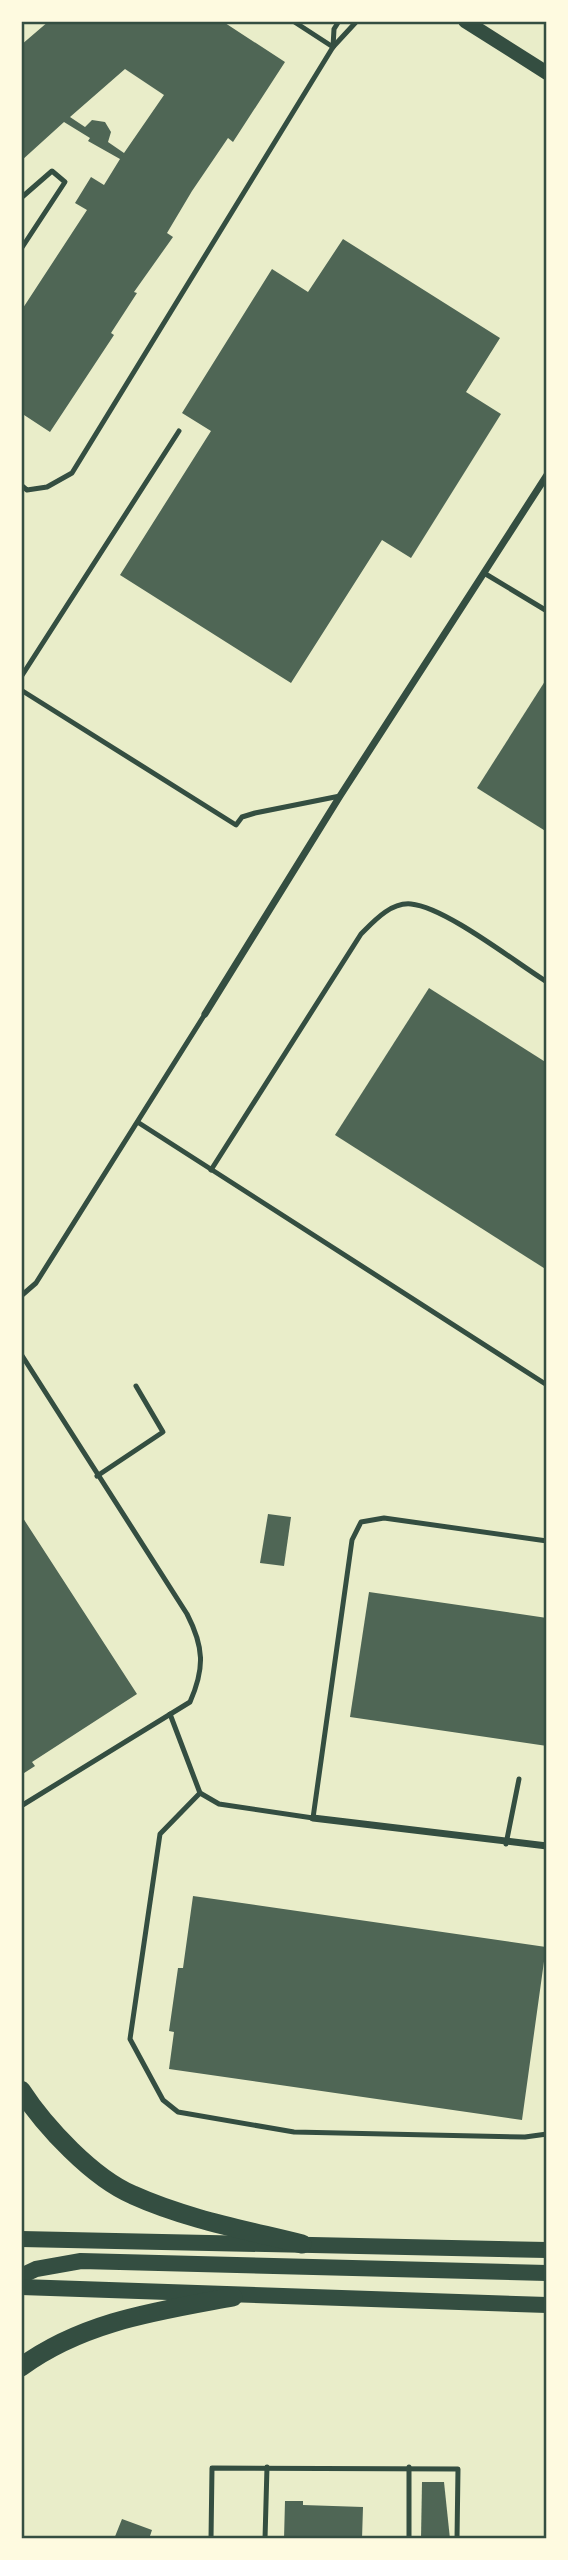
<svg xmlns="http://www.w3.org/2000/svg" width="568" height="2560" font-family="'Space Grotesk',sans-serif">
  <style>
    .building { fill: #4f6655; fill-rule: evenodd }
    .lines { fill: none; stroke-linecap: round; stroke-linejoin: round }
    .service { stroke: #344e41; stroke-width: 5 }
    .minor { stroke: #344e41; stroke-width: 7 }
    .secondary { stroke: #344e41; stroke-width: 14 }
    .primary { stroke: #344e41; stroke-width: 16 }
    .motorway { stroke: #344e41; stroke-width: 19 }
    .neatline { fill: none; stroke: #344e41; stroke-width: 2.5 }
  </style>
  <rect width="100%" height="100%" fill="#e9edc9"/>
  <g class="building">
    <path d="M49,21H222L285,62L233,142L228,138L192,191L167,233L173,237L134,292L137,293L111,333L114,335L50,432L21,413V311L87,210L75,203L91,177L104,185L120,159L88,141L90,138L64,122L21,161V45ZM125,69L164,95L124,153L108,142L111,132L105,122L92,120L85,127L70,117Z"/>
    <polygon points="343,239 500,338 466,392 501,414 411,558 382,540 291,683 120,575 211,431 182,413 272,269 308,292"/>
    <polygon points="547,678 547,832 477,788"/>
    <polygon points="429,988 547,1063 547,1270 335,1135"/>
    <polygon points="268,1514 291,1517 284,1566 260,1563"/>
    <polygon points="21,1515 137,1694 32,1762 35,1766 21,1775"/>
    <polygon points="369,1592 547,1618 547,1746 350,1717"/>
    <polygon points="193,1896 546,1947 522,2120 169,2069 174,2032 169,2031 178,1968 183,1968"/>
    <polygon points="422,2482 444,2482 450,2539 421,2539"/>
    <polygon points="285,2501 303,2501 303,2505 363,2507 362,2539 284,2539"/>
    <polygon points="122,2519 152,2530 150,2536 158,2539 114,2539"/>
  </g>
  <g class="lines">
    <g class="service">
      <polyline points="333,47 357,21"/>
      <polyline points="333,47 334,29 339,21"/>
      <polyline points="21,198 52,171 65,182 21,249"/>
      <polyline points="21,485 27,490 47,487 72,473 333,47 293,21"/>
      <polyline points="484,573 547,611"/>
      <polyline points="21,677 179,431"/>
      <polyline points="21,690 236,825 242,817 255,813 340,796"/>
      <polyline points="139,1123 547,1385"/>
      <path d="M211,1170L361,934C374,921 391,902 411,904C445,907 515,962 547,982"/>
      <polyline points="21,1296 36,1283 205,1014"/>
      <path d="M21,1354L187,1614C204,1647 205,1668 190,1702L21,1806"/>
      <polyline points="97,1476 163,1432 136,1386"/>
      <polyline points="547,1541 384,1518 361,1522 352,1540 313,1818 219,1804 200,1793 160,1834 130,2039 163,2100 178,2112 294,2132 525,2137 547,2134"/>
      <polyline points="170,1714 200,1793"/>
      <polyline points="506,1844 519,1779"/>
      <polyline points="211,2539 212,2468 458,2469 457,2539"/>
      <polyline points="265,2539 267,2467"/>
      <polyline points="409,2539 409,2467"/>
    </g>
    <g class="minor">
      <polyline points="205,1014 340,796 547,475"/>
      <polyline points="313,1818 547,1846"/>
    </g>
    <polyline class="secondary" points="465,21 547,73"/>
    <g class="primary">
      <polyline points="21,2239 547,2250"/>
      <polyline points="21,2276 36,2269 81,2261 547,2273"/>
      <polyline points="21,2287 547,2305"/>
    </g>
    <g class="motorway">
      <path d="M21,2090C45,2127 93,2178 133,2195C186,2219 246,2230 302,2244"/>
      <path d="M21,2367C84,2321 158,2311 233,2297"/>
    </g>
  </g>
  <rect width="568" height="2560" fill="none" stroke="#fefae0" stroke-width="46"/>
  <rect x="23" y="23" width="522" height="2514" class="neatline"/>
</svg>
